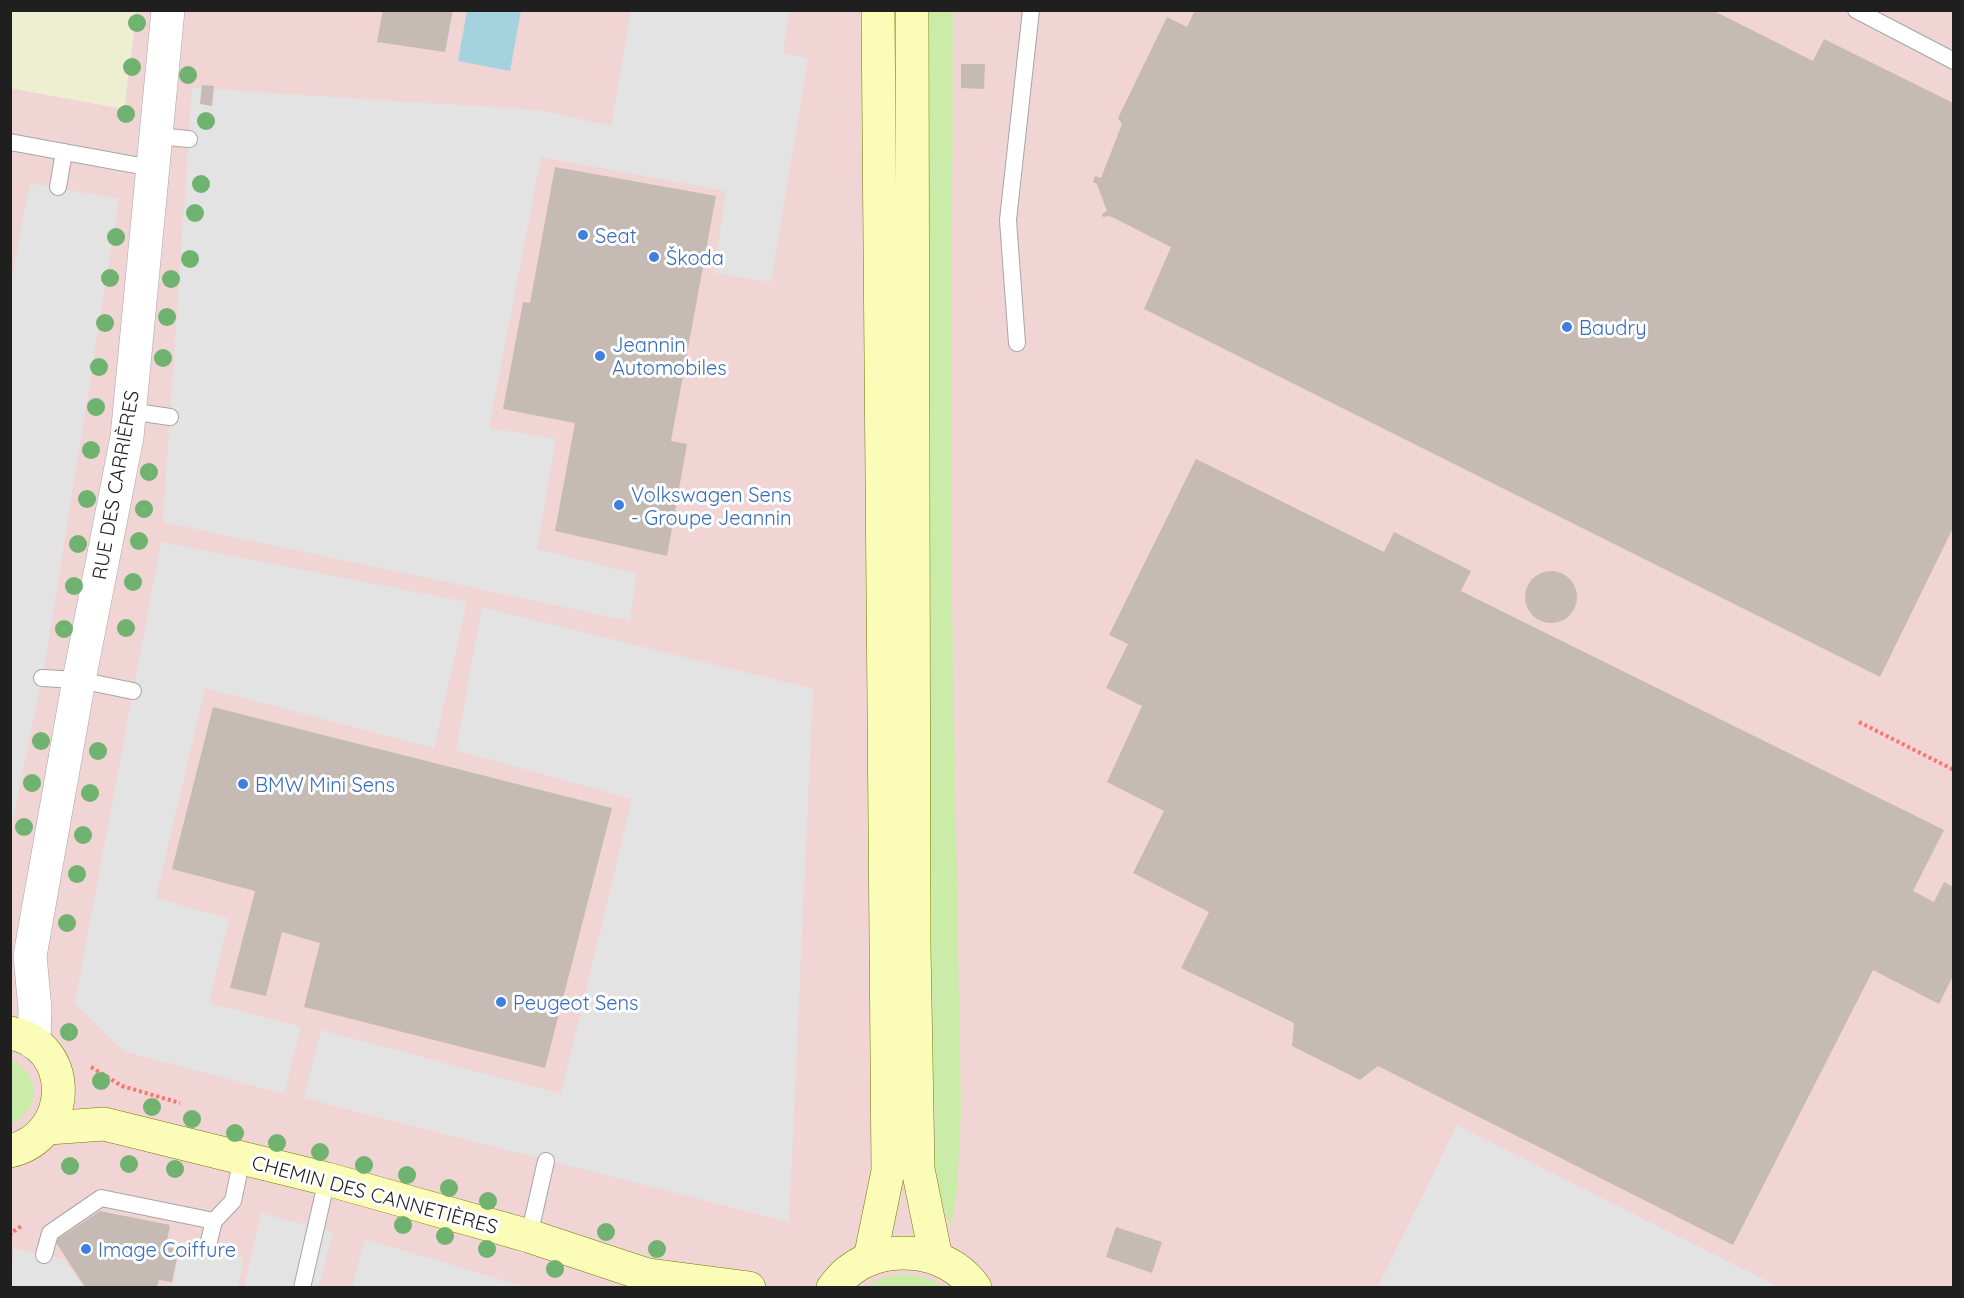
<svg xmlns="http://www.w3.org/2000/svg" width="1964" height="1298" font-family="Quicksand,sans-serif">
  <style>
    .commercial { fill: #f1d4d4 }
    .farmland { fill: #eeefd0 }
    .grass { fill: #cbeca9 }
    .parking { fill: #e3e3e3 }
    .water { fill: #a4d3df }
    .building { fill: #c5bbb4 }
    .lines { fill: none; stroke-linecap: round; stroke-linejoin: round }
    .lane-casing { stroke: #a6a6a6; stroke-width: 18 }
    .street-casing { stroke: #a6a6a6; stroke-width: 34 }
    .secondary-casing { stroke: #707b01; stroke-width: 34 }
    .path { stroke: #fe7468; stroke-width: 4; stroke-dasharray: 3 3; stroke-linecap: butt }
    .lane { stroke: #fff; stroke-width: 16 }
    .street { stroke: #fff; stroke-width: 33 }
    .secondary { stroke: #fafcb7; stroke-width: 33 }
    .tree { fill: #70b26f }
    .shop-dot { fill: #3f7fe0; stroke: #fff; stroke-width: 2 }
    .labels { text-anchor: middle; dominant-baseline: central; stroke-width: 6; stroke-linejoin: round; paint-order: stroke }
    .shop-label { font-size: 20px; fill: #366cbe; stroke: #fff; text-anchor: start }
    .street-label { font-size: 20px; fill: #1f1f1f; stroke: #fff }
  </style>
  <rect width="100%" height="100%" fill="#f0ece5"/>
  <polygon class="commercial" points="137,10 1953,11 1953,1287 11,1287 10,88 124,109"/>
  <polygon class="farmland" points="10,11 135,11 124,109 11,88"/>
  <g class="grass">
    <polygon points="953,10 951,535 961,1111 957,1192 952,1227 936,1192 918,287 919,11"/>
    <path d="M11,1059C41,1075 42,1109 11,1124Z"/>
    <polygon points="906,1274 927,1278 944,1287 865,1287 884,1277"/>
  </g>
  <g class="parking">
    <polygon points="631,11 789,11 783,53 808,58 771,282 714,273 726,191 541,157 489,428 556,439 537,549 636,574 630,621 163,522 192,88 539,110 611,126"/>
    <polygon points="30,183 119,199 47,651 11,831 10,287"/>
    <polygon points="161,542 467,602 434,748 205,688 156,898 229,919 209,1003 301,1027 284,1094 123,1051 75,1003"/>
    <polygon points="482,607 813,689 789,1222 304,1098 321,1030 561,1094 632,799 456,750"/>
    <polygon points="1457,1125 1779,1287 1378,1287"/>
    <polygon points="261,1213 333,1232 319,1287 244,1288"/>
    <polygon points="365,1239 525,1287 352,1287"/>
    <polygon points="180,1245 244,1258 238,1287 172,1288"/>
    <polygon points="14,1249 63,1259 84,1287 11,1288 11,1268"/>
  </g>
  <polygon class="water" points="467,11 521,11 510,71 458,61"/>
  <g class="building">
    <polygon points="383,10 453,10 445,52 377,42"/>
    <polygon points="1195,10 1712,10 1813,61 1824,39 1953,103 1953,528 1880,677 1144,309 1171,247 1110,216 1103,217 1102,214 1107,211 1097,184 1093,182 1095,176 1101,178 1122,124 1118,118 1167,17 1187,27"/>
    <polygon points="961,64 985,64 984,89 961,88"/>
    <polygon points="202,85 214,86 212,106 200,104"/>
    <polygon points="555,167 716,196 671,441 687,444 667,556 555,531 575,423 503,409 523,302 530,303"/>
    <polygon points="1196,459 1384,552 1394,532 1471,571 1461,591 1944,830 1913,891 1934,902 1944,882 1953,887 1953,976 1939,1004 1873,970 1733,1245 1378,1066 1360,1080 1292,1046 1294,1023 1181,968 1209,912 1133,873 1164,811 1107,782 1142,706 1106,688 1128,644 1109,635"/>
    <circle cx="1551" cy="597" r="26"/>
    <polygon points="213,707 612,808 545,1068 304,1007 320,943 282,932 266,996 230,988 255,891 172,869"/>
    <polygon points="100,1211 170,1225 166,1247 179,1249 172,1282 159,1280 157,1287 85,1287 55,1241"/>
    <polygon points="1116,1227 1162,1242 1152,1273 1106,1257"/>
  </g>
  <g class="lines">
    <g class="lane-casing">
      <g id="lane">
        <polyline points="1856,10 1954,61"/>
        <polyline points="156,136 189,139"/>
        <polyline points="10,142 64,152"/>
        <polyline points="58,187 64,152 152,168"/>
        <polyline points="1017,343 1008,220 1031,10"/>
        <polyline points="129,411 170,417"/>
        <polyline points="42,678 79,680 133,691"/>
        <polyline points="529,1236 546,1161"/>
        <polyline points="207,1249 214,1221 233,1201 242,1158"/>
        <polyline points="44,1255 50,1233 101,1198 214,1221"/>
        <polyline points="302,1288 327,1179"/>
      </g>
    </g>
    <g class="street-casing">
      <polyline id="street" points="34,1043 35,1009 30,956 79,680 127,437 168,10"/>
    </g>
    <g class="secondary-casing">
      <g id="secondary">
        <polyline points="912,10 914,946 918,1169 936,1258"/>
        <path d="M10,1033C75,1044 74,1136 10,1151"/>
        <polyline points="48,1128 104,1124 327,1179 529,1236 644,1274 670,1288"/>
        <polyline points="870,1259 888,1171 878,10"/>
        <polyline points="649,1275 749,1288"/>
        <path d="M833,1288C838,1282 843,1275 849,1271C885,1242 948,1248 975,1288"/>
      </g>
    </g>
    <g class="path">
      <polyline points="1859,722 1954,770"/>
      <polyline points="91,1067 122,1086 180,1103"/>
      <polyline points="10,1236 11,1233 23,1225"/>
    </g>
    <use href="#lane" class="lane"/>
    <use href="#street" class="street"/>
    <use href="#secondary" class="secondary"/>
  </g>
  <g class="tree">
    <circle cx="137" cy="23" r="9"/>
    <circle cx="132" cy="67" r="9"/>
    <circle cx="188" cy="75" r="9"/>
    <circle cx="126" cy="114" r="9"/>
    <circle cx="206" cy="121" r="9"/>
    <circle cx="201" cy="184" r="9"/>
    <circle cx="195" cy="213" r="9"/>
    <circle cx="116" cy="237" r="9"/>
    <circle cx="190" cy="259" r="9"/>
    <circle cx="110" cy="278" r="9"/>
    <circle cx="171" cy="279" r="9"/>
    <circle cx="167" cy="317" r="9"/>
    <circle cx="105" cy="323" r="9"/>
    <circle cx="163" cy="358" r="9"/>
    <circle cx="99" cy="367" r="9"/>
    <circle cx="96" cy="407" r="9"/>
    <circle cx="91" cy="450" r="9"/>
    <circle cx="149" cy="472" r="9"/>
    <circle cx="87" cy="499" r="9"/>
    <circle cx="144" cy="509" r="9"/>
    <circle cx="139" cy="541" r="9"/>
    <circle cx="78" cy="544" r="9"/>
    <circle cx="133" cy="582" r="9"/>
    <circle cx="74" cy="586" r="9"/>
    <circle cx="126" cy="628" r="9"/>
    <circle cx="64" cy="629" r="9"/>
    <circle cx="41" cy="741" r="9"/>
    <circle cx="98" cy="751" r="9"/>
    <circle cx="32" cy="783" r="9"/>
    <circle cx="90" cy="793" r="9"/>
    <circle cx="24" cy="827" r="9"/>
    <circle cx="83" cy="835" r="9"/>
    <circle cx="77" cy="874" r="9"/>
    <circle cx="67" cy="923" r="9"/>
    <circle cx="69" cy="1032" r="9"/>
    <circle cx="101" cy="1081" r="9"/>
    <circle cx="152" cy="1107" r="9"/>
    <circle cx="192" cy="1119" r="9"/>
    <circle cx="235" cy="1133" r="9"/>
    <circle cx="277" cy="1143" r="9"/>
    <circle cx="320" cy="1152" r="9"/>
    <circle cx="129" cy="1164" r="9"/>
    <circle cx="364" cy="1165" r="9"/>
    <circle cx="70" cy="1166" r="9"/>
    <circle cx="175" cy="1169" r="9"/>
    <circle cx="407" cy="1175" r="9"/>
    <circle cx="449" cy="1188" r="9"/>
    <circle cx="488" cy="1201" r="9"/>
    <circle cx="403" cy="1225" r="9"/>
    <circle cx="606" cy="1232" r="9"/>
    <circle cx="445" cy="1236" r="9"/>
    <circle cx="487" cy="1249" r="9"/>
    <circle cx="657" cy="1249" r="9"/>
    <circle cx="555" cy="1269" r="9"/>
  </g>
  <g class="shop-dot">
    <circle cx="583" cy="235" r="6"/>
    <circle cx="654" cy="257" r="6"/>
    <circle cx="1567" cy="327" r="6"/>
    <circle cx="600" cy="356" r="6"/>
    <circle cx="619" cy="505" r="6"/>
    <circle cx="243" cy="784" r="6"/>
    <circle cx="501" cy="1002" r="6"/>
    <circle cx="86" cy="1249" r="6"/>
  </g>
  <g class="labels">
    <g class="shop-label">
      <text x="595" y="235">Seat</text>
      <text x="666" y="257">Škoda</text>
      <text x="1579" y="327">Baudry</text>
      <text x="612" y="344">Jeannin<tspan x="612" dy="23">Automobiles</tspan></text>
      <text x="631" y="494">Volkswagen Sens<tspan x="631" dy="23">- Groupe Jeannin</tspan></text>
      <text x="255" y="784">BMW Mini Sens</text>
      <text x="513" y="1002">Peugeot Sens</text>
      <text x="98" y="1249">Image Coiffure</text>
    </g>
    <g class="street-label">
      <text transform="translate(115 485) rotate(-80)">RUE DES CARRIÈRES</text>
      <text transform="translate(375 1194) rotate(15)">CHEMIN DES CANNETIÈRES</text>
    </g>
  </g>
  <rect width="1964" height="1298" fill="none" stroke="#1f1f1f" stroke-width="24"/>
</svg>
